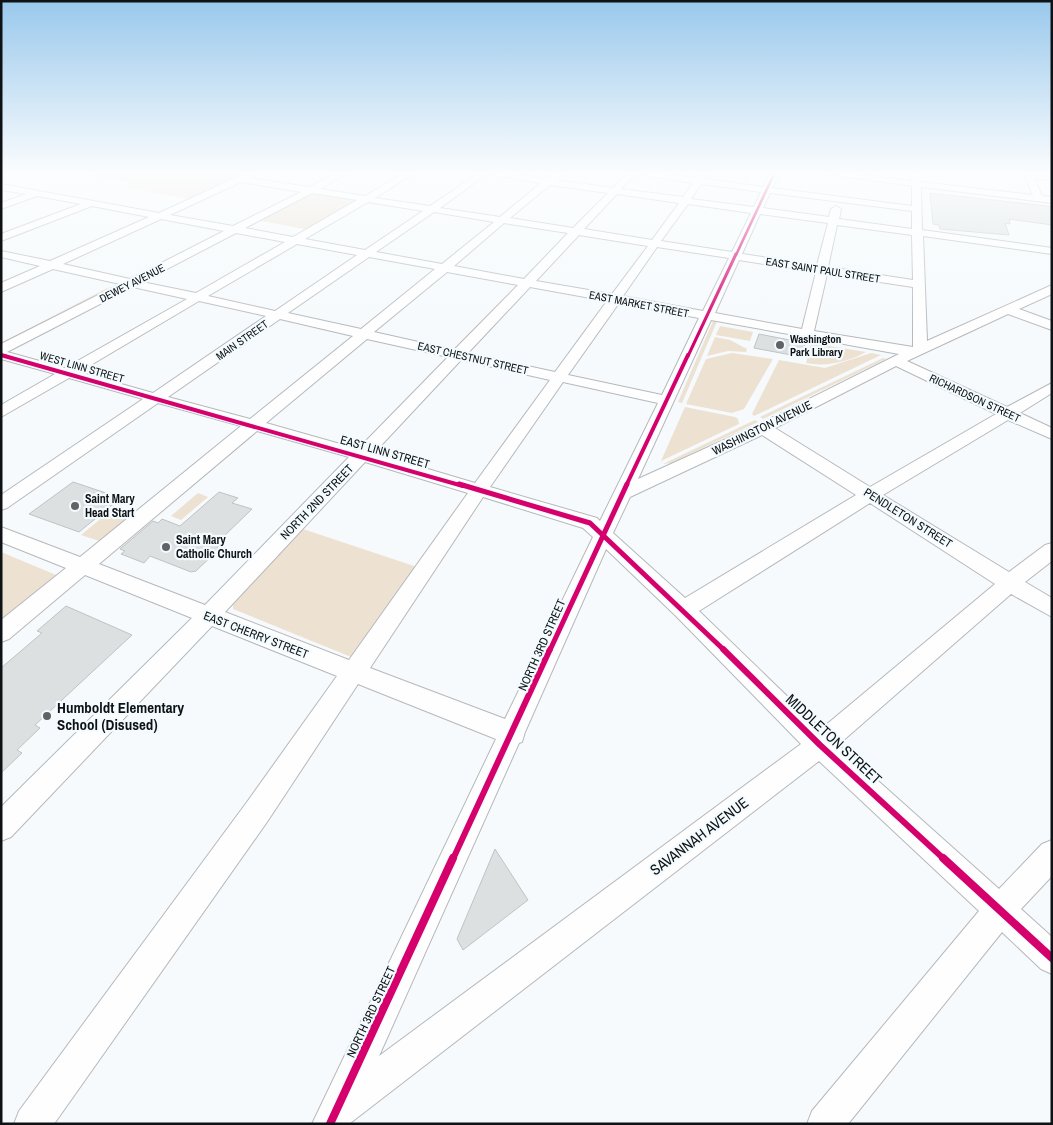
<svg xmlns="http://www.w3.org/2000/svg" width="1053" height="1125" font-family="'Archivo Narrow',sans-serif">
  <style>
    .green { fill: #ede1d1 }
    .building { fill: #dce0e1; stroke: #c0c3c4 }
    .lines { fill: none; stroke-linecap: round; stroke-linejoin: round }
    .minor-casing { stroke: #b5b9bb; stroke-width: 2 }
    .minor { fill: #fefeff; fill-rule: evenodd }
    .cycleway-far5-casing { stroke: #f3fbff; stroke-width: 4 }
    .cycleway-far4-casing { stroke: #f3fbff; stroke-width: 5 }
    .cycleway-far3-casing { stroke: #f3fbff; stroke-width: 6 }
    .cycleway-far2-casing { stroke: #f3fbff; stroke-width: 8 }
    .cycleway-far1-casing { stroke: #f3fbff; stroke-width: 9 }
    .cycleway-casing { stroke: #f3fbff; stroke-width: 11 }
    .cycleway-far5 { stroke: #d6006c; stroke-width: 2.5 }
    .cycleway-far4 { stroke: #d6006c; stroke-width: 3 }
    .cycleway-far3 { stroke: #d6006c; stroke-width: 4 }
    .cycleway-far2 { stroke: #d6006c; stroke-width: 5 }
    .cycleway-far1 { stroke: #d6006c; stroke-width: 6 }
    .cycleway { stroke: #d6006c; stroke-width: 8 }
    .poi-dot { fill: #606365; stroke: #f3fbff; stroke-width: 2 }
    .labels { text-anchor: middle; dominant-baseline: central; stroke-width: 4.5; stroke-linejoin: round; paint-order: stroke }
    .far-street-label { font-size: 11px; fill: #0f1214; stroke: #f3fbff }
    .far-poi-label { font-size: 11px; font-weight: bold; fill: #0f1214; stroke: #f3fbff; text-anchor: start }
    .street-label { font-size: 12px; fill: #0f1214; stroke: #f3fbff }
    .poi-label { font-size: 12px; font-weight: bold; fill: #0f1214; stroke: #f3fbff; text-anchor: start }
    .near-poi-label { font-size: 15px; font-weight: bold; fill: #0f1214; stroke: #f3fbff; text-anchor: start }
    .near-street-label { font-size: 15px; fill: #0f1214; stroke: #f3fbff }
  </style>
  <rect width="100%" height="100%" fill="#f6fafc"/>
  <g class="green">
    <polygon points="84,174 255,174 198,200 128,188 128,182"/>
    <polygon points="313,193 362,200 309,230 257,220"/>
    <polygon points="114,287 7,342 5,341 107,288"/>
    <polygon points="718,319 682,403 678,402 713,321"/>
    <polygon points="720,326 753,332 750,341 716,335"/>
    <polygon points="715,337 730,340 747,349 746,352 728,351 707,356"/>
    <path d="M811,343L866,352C848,362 826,367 806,363Z"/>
    <polygon points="732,353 773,359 744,409 732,413 686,404 706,359"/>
    <polygon points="871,353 881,355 754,416 752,414 779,360 825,368"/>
    <polygon points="883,358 886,359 763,419 760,417"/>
    <polygon points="685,407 735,417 738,419 739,424 661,461"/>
    <polygon points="755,420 758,422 671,463 663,464"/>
    <polygon points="198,493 208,497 181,520 171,516"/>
    <polygon points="115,507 136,514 102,542 81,535"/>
    <polygon points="303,529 420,568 356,659 233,609 233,603"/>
    <polygon points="1,552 61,577 1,626"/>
  </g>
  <g class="building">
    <polygon points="930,193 1047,206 1052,207 1052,225 1009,219 1010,224 1005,223 1009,235 940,229 939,225 933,224"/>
    <polygon points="759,334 805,343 802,357 754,348"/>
    <polygon points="73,482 121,498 79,532 29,514"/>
    <polygon points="219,492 238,498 232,503 252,509 219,541 222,542 217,548 219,549 196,571 191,572 150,556 144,563 121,554 125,551 120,549 153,521 158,523 162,519 180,526"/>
    <polygon points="66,606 132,635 35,725 40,728 17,750 22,753 1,773 1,668 42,633 37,631"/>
    <polygon points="495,849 528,900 463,950 457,939"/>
  </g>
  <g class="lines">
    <g class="minor-casing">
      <path id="minor" d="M244,174H256L249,178L309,187L335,174H346L320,189L365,196L402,174H413L375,198L430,206L477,174H513L547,179L552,174H562L556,180L613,188L626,174H635L621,189L683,197L693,183L637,174H664L696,178L699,174H708L705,179L763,187L770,174H778L772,188L912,206V186L827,174H856L912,181V174H920L921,182L1033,195L1024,174L1052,175V181L1034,178L1042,196L1052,197V203L921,187L922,230L1052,248V254L923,236L927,341L1052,285V294L1019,309L1052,321V330L1008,314L907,361L1007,407L1052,383V393L1020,413L1052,428V439L1008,420L883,495L1009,572L1045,545L1052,543V561L1025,582L1052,598V617L1011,594L838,745L999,889L1042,844L1052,840V876L1021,909L1052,937V974L1041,969L1002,932L848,1124H807L812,1111L979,911L819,761L349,1124H312L496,739L358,684L267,822L54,1124H14L19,1111L247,802L337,676L212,626L11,837L1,841V807L192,618L85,575L9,639L1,642V620L66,568L1,542V527L80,557L241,426L158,403L7,508L1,510V495L143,399L69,378L1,417V405L55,374L1,359V344L120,284L53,269L1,292V283L40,266L1,257V251L50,261L149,217L92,206L1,241V234L81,204L37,196L1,209V203L26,194L1,190V184L159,213ZM487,174L541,183L500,217L440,208ZM241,182L301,192L233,226L170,215ZM701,184L761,192L754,207L691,199ZM550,185L608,193L573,228L510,218ZM312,193L357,200L293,237L245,228ZM770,193L912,211V229L839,219L841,209L836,206L831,209L829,217L763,208ZM617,194L679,203L652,240L584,229ZM368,202L423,211L365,250L305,239ZM688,204L751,213L732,252L661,241ZM434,212L494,222L442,264L376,252ZM760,214L828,223L817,265L742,254ZM161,219L224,231L130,279L63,264ZM504,223L568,233L524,279L454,266ZM837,225L912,235L913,280L828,267ZM236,233L285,242L196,293L142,282ZM579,235L648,246L612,294L536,281ZM297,244L357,255L275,311L208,296ZM657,247L729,258L703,311L623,296ZM369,257L435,269L361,329L288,313ZM739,260L816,272L802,329L715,313ZM447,272L518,285L454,350L374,332ZM827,274L913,287V347L814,331ZM133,287L187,299L65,368L7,352ZM530,287L607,301L555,372L468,353ZM199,301L266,316L153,393L79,372ZM619,303L699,318L662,395L568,375ZM280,319L353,336L250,419L168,397ZM711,320L899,354L757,425L638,479ZM367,339L448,357L358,449L266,423ZM461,360L550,380L475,483L374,453ZM896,366L996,414L870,487L775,428ZM563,382L658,403L600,521L597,518L490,487ZM257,431L349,457L205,605L99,564ZM762,435L856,495L685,598L613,533L630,497ZM365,462L468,493L349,660L225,612ZM483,497L583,528L593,537L505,719L370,668ZM870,503L995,584L821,729L699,611ZM606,549L676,616L801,744L379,1056L519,743L522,742L525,732Z"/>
    </g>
    <use href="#minor" class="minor"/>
    <g class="cycleway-far5-casing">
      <polyline id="cycleway-far5" points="736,255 774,174"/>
    </g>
    <g class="cycleway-far4-casing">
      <g id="cycleway-far4">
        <polyline points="1,355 6,356"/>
        <polyline points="688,356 736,254"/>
      </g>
    </g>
    <g class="cycleway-far3-casing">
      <g id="cycleway-far3">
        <polyline points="1,355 463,486"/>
        <polyline points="626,486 688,355"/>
      </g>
    </g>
    <g class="cycleway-far2-casing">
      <g id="cycleway-far2">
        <polyline points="459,484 590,523 724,650"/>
        <polyline points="550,650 627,484"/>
      </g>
    </g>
    <g class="cycleway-far1-casing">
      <g id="cycleway-far1">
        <polyline points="723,649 820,745 944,859"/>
        <polyline points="453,859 550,649"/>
      </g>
    </g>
    <g class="cycleway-casing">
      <g id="cycleway">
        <polyline points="943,858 1052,958"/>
        <polyline points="330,1124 453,858"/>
      </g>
    </g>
    <use href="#cycleway-far5" class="cycleway-far5"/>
    <use href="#cycleway-far4" class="cycleway-far4"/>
    <use href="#cycleway-far3" class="cycleway-far3"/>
    <use href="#cycleway-far2" class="cycleway-far2"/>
    <use href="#cycleway-far1" class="cycleway-far1"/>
    <use href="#cycleway" class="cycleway"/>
  </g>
  <linearGradient id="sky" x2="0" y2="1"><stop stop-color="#99c8ec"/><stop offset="0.52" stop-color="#fbfdfe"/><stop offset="1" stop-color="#fbfdfe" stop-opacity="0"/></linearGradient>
  <rect width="1053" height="332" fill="url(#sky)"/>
  <g class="poi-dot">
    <circle cx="780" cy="345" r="5"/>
    <circle cx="75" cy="506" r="5"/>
    <circle cx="166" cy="547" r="5"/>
    <circle cx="47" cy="716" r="5"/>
  </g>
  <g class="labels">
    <g class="far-street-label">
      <text transform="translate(823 270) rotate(9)">EAST SAINT PAUL STREET</text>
      <text transform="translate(132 283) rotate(-27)">DEWEY AVENUE</text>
      <text transform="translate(639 304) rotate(11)">EAST MARKET STREET</text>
      <text transform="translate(242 340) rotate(-35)">MAIN STREET</text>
      <text transform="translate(473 358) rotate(13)">EAST CHESTNUT STREET</text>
      <text transform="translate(82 367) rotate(16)">WEST LINN STREET</text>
      <text transform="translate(975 398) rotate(25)">RICHARDSON STREET</text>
    </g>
    <g class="far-poi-label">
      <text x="790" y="339">Washington<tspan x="790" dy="13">Park Library</tspan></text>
    </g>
    <g class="street-label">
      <text transform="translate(762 428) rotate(-26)">WASHINGTON AVENUE</text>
      <text transform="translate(385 452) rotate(16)">EAST LINN STREET</text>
      <text transform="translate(317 502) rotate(-46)">NORTH 2ND STREET</text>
      <text transform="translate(908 518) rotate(32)">PENDLETON STREET</text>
      <text transform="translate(256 635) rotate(21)">EAST CHERRY STREET</text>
      <text transform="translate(542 645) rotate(-66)">NORTH 3RD STREET</text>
      <text transform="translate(371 1012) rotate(-65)">NORTH 3RD STREET</text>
    </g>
    <g class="poi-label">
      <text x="85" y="499">Saint Mary<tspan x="85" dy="14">Head Start</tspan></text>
      <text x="176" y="540">Saint Mary<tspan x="176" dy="14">Catholic Church</tspan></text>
    </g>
    <g class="near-poi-label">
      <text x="57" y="707">Humboldt Elementary<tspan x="57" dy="17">School (Disused)</tspan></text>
    </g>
    <g class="near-street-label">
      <text transform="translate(834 739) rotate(43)">MIDDLETON STREET</text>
      <text transform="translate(699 836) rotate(-37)">SAVANNAH AVENUE</text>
    </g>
  </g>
  <rect width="1053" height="1125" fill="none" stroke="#0f1214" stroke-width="5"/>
</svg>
